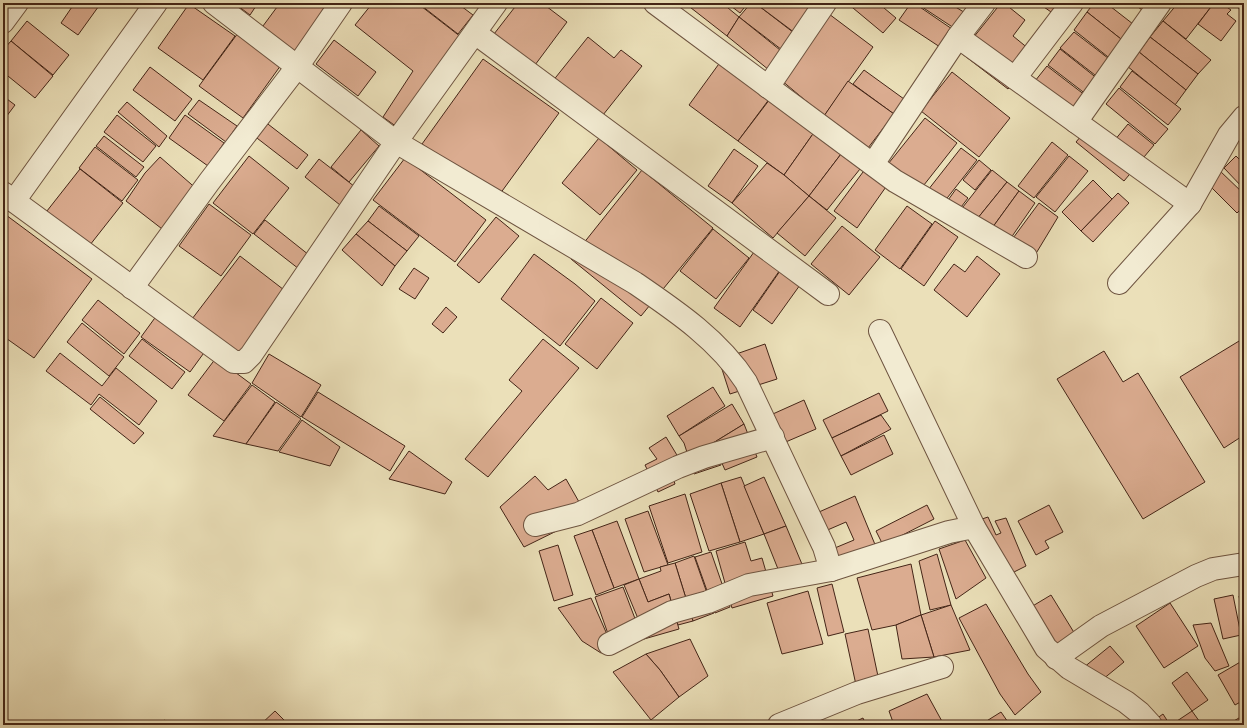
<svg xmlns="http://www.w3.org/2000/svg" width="1247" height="728" font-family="'IM FELL French Canon',serif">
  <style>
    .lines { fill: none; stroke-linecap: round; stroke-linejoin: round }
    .stream { stroke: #778070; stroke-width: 9 }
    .building { fill: #dbac90; stroke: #442517 }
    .minor-casing { stroke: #6e5440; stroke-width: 24 }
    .minor { stroke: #f2ebd2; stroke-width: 22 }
  </style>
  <rect width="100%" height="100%" fill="#ebe0b9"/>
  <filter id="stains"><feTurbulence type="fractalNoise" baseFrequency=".005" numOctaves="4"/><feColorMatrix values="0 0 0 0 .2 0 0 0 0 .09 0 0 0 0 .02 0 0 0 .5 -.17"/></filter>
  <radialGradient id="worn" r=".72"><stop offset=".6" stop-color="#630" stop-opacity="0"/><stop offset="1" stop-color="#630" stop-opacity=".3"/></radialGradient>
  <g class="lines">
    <polyline class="stream" points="1239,3 1244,8"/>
  </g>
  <g class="building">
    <polygon points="73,3 101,3 78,35 61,23 74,4"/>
    <polygon points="234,3 258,3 250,15"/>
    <polygon points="280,3 330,3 295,56 260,30"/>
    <polygon points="368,3 417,3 461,37 397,127 383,117 413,71 355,25 371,5"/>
    <polygon points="424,3 457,3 473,15 458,34 422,6"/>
    <polygon points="518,3 542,3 567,22 535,65 494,34"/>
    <polygon points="687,3 722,3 739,17 727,36 686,4"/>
    <polygon points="727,3 748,3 740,13"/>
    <polygon points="751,3 755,3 798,36 786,53 739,17"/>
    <polygon points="755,3 817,3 795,33"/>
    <polygon points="847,3 878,3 896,18 883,33"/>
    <polygon points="911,3 914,3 955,31 943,49 899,20"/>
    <polygon points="916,3 949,3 967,14 957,30"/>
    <polygon points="1001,3 1004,3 1025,20 1013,36 1035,54 1008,89 961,53"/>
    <polygon points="1043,3 1076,3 1067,23 1041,5"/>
    <polygon points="1094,3 1106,3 1142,31 1131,47 1087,12"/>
    <polygon points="1133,3 1162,3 1151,17"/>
    <polygon points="1178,3 1214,3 1186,39 1163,21"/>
    <polygon points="1214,3 1221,3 1231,10 1227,14 1236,21 1221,41 1198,24"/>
    <polygon points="189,4 235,36 203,80 158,48"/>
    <polygon points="1087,12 1131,47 1117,64 1074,30"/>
    <polygon points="829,14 873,47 824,116 781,80"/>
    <polygon points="739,17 785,54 769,70 727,36"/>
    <polygon points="27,21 69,55 53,75 11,41"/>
    <polygon points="1163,21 1211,60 1198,74 1150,37"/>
    <polygon points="1074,32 1117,65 1104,82 1060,48"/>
    <polygon points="238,33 281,65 243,118 199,86"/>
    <polygon points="588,37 614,58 621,50 642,66 599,120 552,82"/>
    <polygon points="1150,37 1198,74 1186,90 1139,52"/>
    <polygon points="334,40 376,72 358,96 316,64"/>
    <polygon points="11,41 53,76 35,98 3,72 3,50"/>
    <polygon points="1060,49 1103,83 1091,98 1048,65"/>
    <polygon points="1139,52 1186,90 1175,105 1127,66"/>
    <polygon points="483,59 559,113 497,198 422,144"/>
    <polygon points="721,61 770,98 738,141 689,105"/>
    <polygon points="1047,66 1094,102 1082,118 1035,81"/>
    <polygon points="150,67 192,99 175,121 133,90"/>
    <polygon points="864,70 904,99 894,114 853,84"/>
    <polygon points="1132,71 1181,109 1168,125 1120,87"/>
    <polygon points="952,72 1010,118 979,157 921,111"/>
    <polygon points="848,81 894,114 868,148 824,116"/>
    <polygon points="1119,88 1168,129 1155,144 1106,104"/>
    <polygon points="3,96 15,105 3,121"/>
    <polygon points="770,99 815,131 784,175 738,141"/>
    <polygon points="199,100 237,126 226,142 188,114"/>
    <polygon points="127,102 167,136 159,147 118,112"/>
    <polygon points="117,115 156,146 143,162 104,132"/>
    <polygon points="185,115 224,143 208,166 169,138"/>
    <polygon points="925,118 957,143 920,190 888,164"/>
    <polygon points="264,121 308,155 297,169 253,135"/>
    <polygon points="1092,123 1114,141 1128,124 1154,145 1124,181 1076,142"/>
    <polygon points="361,130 379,146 349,182 331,167"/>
    <polygon points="815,131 841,154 809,196 784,175"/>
    <polygon points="104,136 144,167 136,177 96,146"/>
    <polygon points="599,138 637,170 600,215 562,183"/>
    <polygon points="1052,142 1068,155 1034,198 1018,186"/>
    <polygon points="95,147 138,180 122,201 79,168"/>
    <polygon points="961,148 977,160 944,202 928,190"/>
    <polygon points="734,149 758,166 732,203 708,186"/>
    <polygon points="841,154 860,169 827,210 809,196"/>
    <polygon points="249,156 289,188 253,234 213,203"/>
    <polygon points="1069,156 1088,171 1055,212 1036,197"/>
    <polygon points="1236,156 1244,164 1244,189 1224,168"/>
    <polygon points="160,157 199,191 166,232 126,201 145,173"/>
    <polygon points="405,158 486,220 455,262 373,200"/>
    <polygon points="319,159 359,190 345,209 305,177"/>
    <polygon points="979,160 991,170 975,190 963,180"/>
    <polygon points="767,163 784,175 809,196 773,238 732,203"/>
    <polygon points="866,168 888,184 857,228 834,211"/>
    <polygon points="80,169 123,203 86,250 43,216"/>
    <polygon points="642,170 713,228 641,316 571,259"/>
    <polygon points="992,170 1007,182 973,224 959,212"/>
    <polygon points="1219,170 1244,194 1244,206 1237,213 1207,183"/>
    <polygon points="1093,180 1112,199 1081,231 1062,212"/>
    <polygon points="1007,182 1019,191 987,235 973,224"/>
    <polygon points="956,189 968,198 958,211 946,203"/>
    <polygon points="1019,191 1035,203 1004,248 987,235"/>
    <polygon points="1118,193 1129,203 1093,242 1081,231"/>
    <polygon points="809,196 836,218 805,256 777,233"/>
    <polygon points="1039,203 1058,217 1029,265 1005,249"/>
    <polygon points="209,204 251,235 221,276 179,246"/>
    <polygon points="379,206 419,236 407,251 368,221"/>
    <polygon points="907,206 932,224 900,269 875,250"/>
    <polygon points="6,215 92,279 34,358 3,336 3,220"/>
    <polygon points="496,217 519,236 479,283 457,265"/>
    <polygon points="265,220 309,255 299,269 254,234"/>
    <polygon points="368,221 407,251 395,266 356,234"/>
    <polygon points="935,221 958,237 924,286 901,269"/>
    <polygon points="842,226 880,257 849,295 811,264"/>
    <polygon points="713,229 749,258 716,299 680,271"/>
    <polygon points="356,234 395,266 382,286 342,250"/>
    <polygon points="754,252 780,270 740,327 714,308"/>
    <polygon points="534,254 575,284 595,301 560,346 501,299"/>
    <polygon points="240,256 288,293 240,356 192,319"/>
    <polygon points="977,256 1000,274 967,317 934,290 954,264 965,272"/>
    <polygon points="414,268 429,278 415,299 399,289"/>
    <polygon points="780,271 800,285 772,324 753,310"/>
    <polygon points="601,298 633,323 597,369 565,344"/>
    <polygon points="98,300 140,333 124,354 82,320"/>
    <polygon points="446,307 457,317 443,333 432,324"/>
    <polygon points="157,315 206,350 190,372 141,337"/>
    <polygon points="82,323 124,357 109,376 67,342"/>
    <polygon points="1244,338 1244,435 1224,448 1180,377"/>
    <polygon points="142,339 185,372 172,389 129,356"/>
    <polygon points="543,339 579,368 488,477 465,459 522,391 509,380"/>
    <polygon points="765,344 777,379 730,394 719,360"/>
    <polygon points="1104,351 1123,382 1138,373 1205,482 1143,519 1057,379"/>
    <polygon points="60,353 102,386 116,368 157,401 139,425 99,394 91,405 46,371"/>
    <polygon points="269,354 321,385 301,417 252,383"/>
    <polygon points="216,358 251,384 224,421 188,395"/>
    <polygon points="252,385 275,402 246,444 213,436"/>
    <polygon points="713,387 725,406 679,436 667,416"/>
    <polygon points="318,392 405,446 390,471 302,417"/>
    <polygon points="879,393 888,411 832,438 823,420"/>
    <polygon points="100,397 144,433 134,444 90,409"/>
    <polygon points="804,400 816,429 767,450 755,422"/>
    <polygon points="276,402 301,419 278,451 246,444"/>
    <polygon points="732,404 744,424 713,443 721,465 694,474 684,443 679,436"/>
    <polygon points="881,415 891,429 841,456 832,438"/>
    <polygon points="302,420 340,447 330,466 279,452"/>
    <polygon points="744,424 757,457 725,470 713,443"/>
    <polygon points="884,435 893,454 851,475 841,456"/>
    <polygon points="666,437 686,470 673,478 675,484 658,492 645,465 657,459 649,448"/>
    <polygon points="409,451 452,482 445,494 389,479"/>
    <polygon points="535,476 548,490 566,479 587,516 524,547 500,507"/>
    <polygon points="741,477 764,534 740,542 721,483"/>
    <polygon points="764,477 786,526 764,534 744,486"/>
    <polygon points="721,483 740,542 709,551 690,494"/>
    <polygon points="685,494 702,552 668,563 649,506"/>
    <polygon points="855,496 881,559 818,555 854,540 846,522 809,538 801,520"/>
    <polygon points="927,505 934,519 883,545 876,531"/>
    <polygon points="1049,505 1063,532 1045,541 1049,548 1036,555 1018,521"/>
    <polygon points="648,511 668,565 644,572 625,519"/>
    <polygon points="988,517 996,535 1001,533 995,521 1006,518 1026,566 1006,576 976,521"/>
    <polygon points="617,521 639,579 614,588 592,530"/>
    <polygon points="786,526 804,569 782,579 764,534"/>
    <polygon points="592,530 614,588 596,595 574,536"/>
    <polygon points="965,540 986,578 956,599 939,549"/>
    <polygon points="745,542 751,561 762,558 773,596 732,608 716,551"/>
    <polygon points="558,545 573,595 554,601 539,551"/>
    <polygon points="711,552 730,607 715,613 695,557"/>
    <polygon points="937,554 951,605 930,610 919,561"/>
    <polygon points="694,556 714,613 693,621 675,563"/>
    <polygon points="675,563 693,621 678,625 669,594 648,602 639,579 661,571 660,567"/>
    <polygon points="911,564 921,615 896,625 872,630 857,578"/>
    <polygon points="639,579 648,602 669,594 679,629 644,639 639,621 624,585"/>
    <polygon points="832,584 844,632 828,636 817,588"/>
    <polygon points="623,587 642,637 613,648 595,597"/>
    <polygon points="808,591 823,644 782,654 767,603"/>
    <polygon points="1051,595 1078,639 1058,651 1031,607"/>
    <polygon points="1233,595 1241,635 1223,639 1214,599"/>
    <polygon points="1244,595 1244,623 1239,596"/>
    <polygon points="591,598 613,648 601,653 582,641 558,608"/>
    <polygon points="1170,603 1198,646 1164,668 1136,626"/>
    <polygon points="986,604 1028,674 1041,692 1015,715 1000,694 959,618"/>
    <polygon points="951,605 970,650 934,657 921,615"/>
    <polygon points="921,615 934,657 902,659 896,625"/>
    <polygon points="1211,623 1229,666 1215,671 1205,658 1193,625"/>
    <polygon points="868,629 879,681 856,685 845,634"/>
    <polygon points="690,639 708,676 679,697 660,670 646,654"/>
    <polygon points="1110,646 1124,662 1097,684 1083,668"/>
    <polygon points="646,654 660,670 679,697 651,720 613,672"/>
    <polygon points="1242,661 1244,664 1244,700 1235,705 1218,675"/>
    <polygon points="1187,672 1208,700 1192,711 1172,683"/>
    <polygon points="927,694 944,725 894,725 889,711"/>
    <polygon points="275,711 289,725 260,725"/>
    <polygon points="1192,711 1202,725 1176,725 1174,723"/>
    <polygon points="1001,712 1010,725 987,725 985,722"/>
    <polygon points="1163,714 1170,725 1160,725 1156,719"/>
    <polygon points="1244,715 1244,725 1227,725"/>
    <polygon points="863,718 866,725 848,725"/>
    <polygon points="164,720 173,725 162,725"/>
  </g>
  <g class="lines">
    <g class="minor-casing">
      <g id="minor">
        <path d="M214,3L396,142L635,283C676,311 719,340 746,382L824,547L831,570L749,585L708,602L672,612L609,644"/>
        <polyline points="655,3 895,181 1026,257"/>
        <polyline points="3,22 17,3"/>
        <polyline points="475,33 828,294"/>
        <polyline points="958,37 1190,204"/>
        <polyline points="1015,78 1072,3"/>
        <polyline points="768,87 825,3"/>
        <polyline points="1076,122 1160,3"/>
        <polyline points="873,164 958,37 984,3"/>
        <polyline points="3,193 234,362 244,362 251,355 396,142 496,3"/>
        <polyline points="14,201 156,3"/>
        <polyline points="1119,283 1190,204 1229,135 1244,117"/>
        <polyline points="132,288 209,182 297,67 341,3"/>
        <polyline points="880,331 974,527"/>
        <polyline points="535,525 578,514 678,467 704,457 773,437"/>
        <polyline points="831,570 949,532 974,527 1046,648 1069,668 1126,702 1140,713 1151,725"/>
        <polyline points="1056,658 1101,626 1196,576 1213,569 1244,564"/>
        <polyline points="779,725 857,693 942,667"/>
      </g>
    </g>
    <use href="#minor" class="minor"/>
  </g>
  <rect width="1247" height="728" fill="none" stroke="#ebe0b9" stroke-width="16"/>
  <rect x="4" y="4" width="1239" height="720" fill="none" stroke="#442517" stroke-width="2"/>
  <rect x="8" y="8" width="1231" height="712" fill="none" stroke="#442517"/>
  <rect width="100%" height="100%" filter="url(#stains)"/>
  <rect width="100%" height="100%" fill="url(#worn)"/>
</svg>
